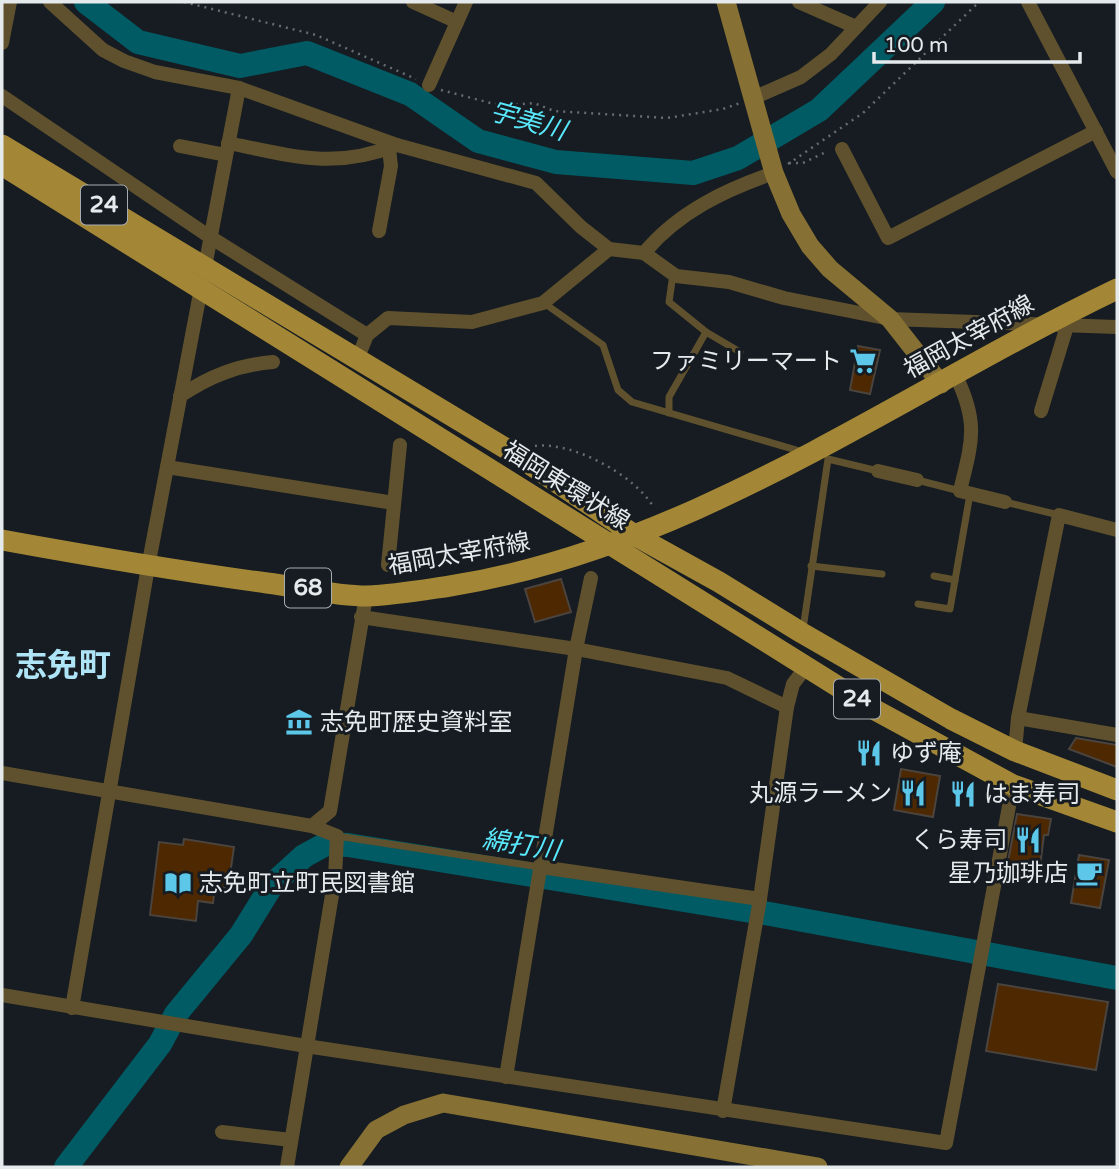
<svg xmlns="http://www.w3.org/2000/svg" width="1119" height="1169" font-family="'Varela Round','Noto Sans JP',sans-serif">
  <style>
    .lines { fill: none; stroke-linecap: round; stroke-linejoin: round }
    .river { stroke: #005b64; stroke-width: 24 }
    .building { fill: #4d2801; stroke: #4b443e; stroke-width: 2 }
    .path { stroke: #676c71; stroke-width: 2.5; stroke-dasharray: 2 5; stroke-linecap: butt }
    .lane { stroke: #5f512d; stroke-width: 7 }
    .street { stroke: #5f512d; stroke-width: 14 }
    .secondary { stroke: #867033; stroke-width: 19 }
    .primary { stroke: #a48736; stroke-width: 21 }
    .labels { text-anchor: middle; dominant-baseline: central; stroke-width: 6; stroke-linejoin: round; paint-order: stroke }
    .shield { fill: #161c21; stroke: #a7acb0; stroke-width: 2 }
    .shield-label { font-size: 23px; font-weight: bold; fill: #e5eaed }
    .street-label { font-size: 24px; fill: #e5eaed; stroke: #161c21 }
    .poi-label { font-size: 24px; fill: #e5eaed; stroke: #161c21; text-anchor: end }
    .water-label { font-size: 26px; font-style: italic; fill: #59e8fb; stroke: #161c21 }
    .district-label { font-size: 32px; font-weight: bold; fill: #afe4f6; stroke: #161c21 }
  </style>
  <rect width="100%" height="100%" fill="#161c21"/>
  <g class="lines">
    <g class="river">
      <polyline points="86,2 138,42 240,66 307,53 410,94 478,141 556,162 693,173 738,158 819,110 933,2"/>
      <polyline points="66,1167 160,1044 176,1014 241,935 272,885 304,856 326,844 348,845 770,914 1117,978"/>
    </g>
  </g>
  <g class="building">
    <polygon points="858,346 880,350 870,394 850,390"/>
    <polygon points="561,579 571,612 535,622 525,589"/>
    <polygon points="1076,738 1117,745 1117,767 1069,749"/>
    <polygon points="901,769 940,776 933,817 894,810"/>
    <polygon points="1017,814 1051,819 1048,835 1044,835 1040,866 1031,865 1030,871 1007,867"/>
    <polygon points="184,839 234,847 228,888 215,886 213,903 198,901 196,921 150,915 159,842 183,845"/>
    <polygon points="1079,855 1109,860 1100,908 1071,903"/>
    <polygon points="998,984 1108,1002 1096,1070 986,1051"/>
  </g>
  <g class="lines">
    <g class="path">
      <polyline points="184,2 316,35 416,79"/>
      <polyline points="441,90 502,106 534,103 554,111 667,118 723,109 740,103"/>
      <polyline points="789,163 803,163 828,151"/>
      <polyline points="788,164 863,113 979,2"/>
      <path d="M535,446C573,441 636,476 654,508"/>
    </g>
    <g class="lane">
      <polyline points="544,303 603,345 618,390 632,402 803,452"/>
      <polyline points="706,332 740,352"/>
      <polyline points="669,413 669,397 706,332 669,302 673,274"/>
      <polyline points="917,480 960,491"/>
      <polyline points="1005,502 1059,515"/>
      <polyline points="811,566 882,574"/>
      <polyline points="934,576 955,580"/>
      <polyline points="918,604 950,609 970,494"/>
      <polyline points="803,629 828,459 878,471"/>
      <polyline points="337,836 540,867"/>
    </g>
    <g class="street">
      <polyline points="50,2 103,50 124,61 155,72 239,88 397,145 536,183 581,227 609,249 644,253 676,276 729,282 784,298 890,319 1117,327"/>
      <polyline points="413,2 457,22"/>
      <polyline points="799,2 856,27"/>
      <polyline points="1028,2 1117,172"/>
      <polyline points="2,43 10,2"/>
      <polyline points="429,85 466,2"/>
      <polyline points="2,96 210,237 367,335"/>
      <polyline points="753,98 801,77 831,54 880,2"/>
      <path d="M228,143C292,156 334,170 397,145"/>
      <polyline points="180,146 226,155"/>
      <polyline points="842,149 888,238 1096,131"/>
      <polyline points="379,231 391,166 389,149"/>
      <path d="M644,253C678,212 725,190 774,173"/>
      <polyline points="357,360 367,335 388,318 472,322 543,303 609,249"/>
      <path d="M956,376C979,424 972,441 960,491L1005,502"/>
      <path d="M180,396C210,376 238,365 273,362"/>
      <polyline points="1041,411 1067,326"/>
      <polyline points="167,467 394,503"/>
      <polyline points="878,471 917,480"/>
      <polyline points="388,565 400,445"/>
      <polyline points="361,617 576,649 727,678 787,707"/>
      <polyline points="1018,718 1117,735"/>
      <polyline points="1015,751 1018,718 1059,515 1117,530"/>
      <polyline points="2,773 312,826 337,836 335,877 287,1167"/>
      <polyline points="312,826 330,811 366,596"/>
      <polyline points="541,867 760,899"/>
      <polyline points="2,995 306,1046 946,1143 1013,785"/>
      <polyline points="72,1008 148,567 239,88"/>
      <polyline points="506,1077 576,649 591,578"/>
      <polyline points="723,1111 760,899 787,707 793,684 806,667"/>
      <polyline points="222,1132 291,1140"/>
    </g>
    <g class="secondary">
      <polyline points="726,2 774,173 791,214 810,246 830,269 890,319 941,384"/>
      <polyline points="349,1167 376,1130 404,1115 443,1103 818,1167"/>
    </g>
    <g class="primary">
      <polyline points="2,145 510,451 636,536 719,582 802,633 951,719 1015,751 1117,790"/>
      <polyline points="2,165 877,711 1013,785 1117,822"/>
      <path d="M2,540C90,556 178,571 267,583C299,587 335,596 367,596C395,595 423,590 450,586C695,547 898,394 1117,289"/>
    </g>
  </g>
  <defs>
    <g id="supermarket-bare" transform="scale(2.1)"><path d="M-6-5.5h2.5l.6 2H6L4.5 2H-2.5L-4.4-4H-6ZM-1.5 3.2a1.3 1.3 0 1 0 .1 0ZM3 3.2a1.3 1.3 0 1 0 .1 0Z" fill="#5cc7e8" stroke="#161c21" stroke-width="2.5" paint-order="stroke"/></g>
    <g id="museum-bare" transform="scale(2.1)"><path d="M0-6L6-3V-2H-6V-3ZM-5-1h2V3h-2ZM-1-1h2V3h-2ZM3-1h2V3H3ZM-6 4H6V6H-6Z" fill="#5cc7e8" stroke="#161c21" stroke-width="2.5" paint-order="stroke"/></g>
    <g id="restaurant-bare" transform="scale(2.1)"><path d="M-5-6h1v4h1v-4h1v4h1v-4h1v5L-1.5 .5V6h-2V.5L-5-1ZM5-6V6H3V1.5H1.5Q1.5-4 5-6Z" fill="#5cc7e8" stroke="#161c21" stroke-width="2.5" paint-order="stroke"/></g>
    <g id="cafe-bare" transform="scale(2.1)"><path d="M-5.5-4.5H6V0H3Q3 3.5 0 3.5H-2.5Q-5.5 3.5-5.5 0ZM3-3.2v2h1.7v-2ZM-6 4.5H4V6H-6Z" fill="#5cc7e8" stroke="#161c21" stroke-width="2.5" paint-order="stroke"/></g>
    <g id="library-bare" transform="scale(2.1)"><path d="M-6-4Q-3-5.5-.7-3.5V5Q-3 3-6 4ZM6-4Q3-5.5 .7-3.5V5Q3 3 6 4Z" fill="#5cc7e8" stroke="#161c21" stroke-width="2.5" paint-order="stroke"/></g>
  </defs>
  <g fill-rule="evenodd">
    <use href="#supermarket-bare" x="863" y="361"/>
    <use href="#museum-bare" x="299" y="722"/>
    <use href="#restaurant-bare" x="869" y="753"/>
    <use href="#restaurant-bare" x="913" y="793"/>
    <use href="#restaurant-bare" x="963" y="794"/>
    <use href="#restaurant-bare" x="1028" y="840"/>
    <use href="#cafe-bare" x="1089" y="873"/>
    <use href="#library-bare" x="178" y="883"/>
  </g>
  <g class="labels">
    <g class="shield">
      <rect x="81" y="185.5" width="46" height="39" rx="5"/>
      <rect x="285" y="568.5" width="46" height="39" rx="5"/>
      <rect x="834" y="679.5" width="46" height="39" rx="5"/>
    </g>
    <g class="shield-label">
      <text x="104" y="205">24</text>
      <text x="308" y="588">68</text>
      <text x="857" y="699">24</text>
    </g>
    <g class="street-label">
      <text transform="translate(969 337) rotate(-29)">福岡太宰府線</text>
      <text transform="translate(566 486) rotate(32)">福岡東環状線</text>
      <text transform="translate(459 554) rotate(-10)">福岡太宰府線</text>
    </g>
    <g class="poi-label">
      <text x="842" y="361">ファミリーマート</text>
      <text x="320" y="722" text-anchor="start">志免町歴史資料室</text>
      <text x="890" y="753" text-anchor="start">ゆず庵</text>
      <text x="892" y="793">丸源ラーメン</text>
      <text x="984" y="794" text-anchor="start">はま寿司</text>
      <text x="1007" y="840">くら寿司</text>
      <text x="1068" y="873">星乃珈琲店</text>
      <text x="199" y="883" text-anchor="start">志免町立町民図書館</text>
    </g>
    <g class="water-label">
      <text transform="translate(528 121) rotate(16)">宇美川</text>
      <text transform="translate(521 845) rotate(9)">綿打川</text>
    </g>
    <g class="district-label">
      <text x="63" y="666">志免町</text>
    </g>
  </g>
  <rect width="1119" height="1169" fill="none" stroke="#e5eaed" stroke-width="7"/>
  <path d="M874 52v10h206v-10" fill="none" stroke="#e5eaed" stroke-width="3.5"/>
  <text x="884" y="52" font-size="21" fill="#e5eaed" stroke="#161c21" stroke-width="5" paint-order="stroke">100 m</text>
</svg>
